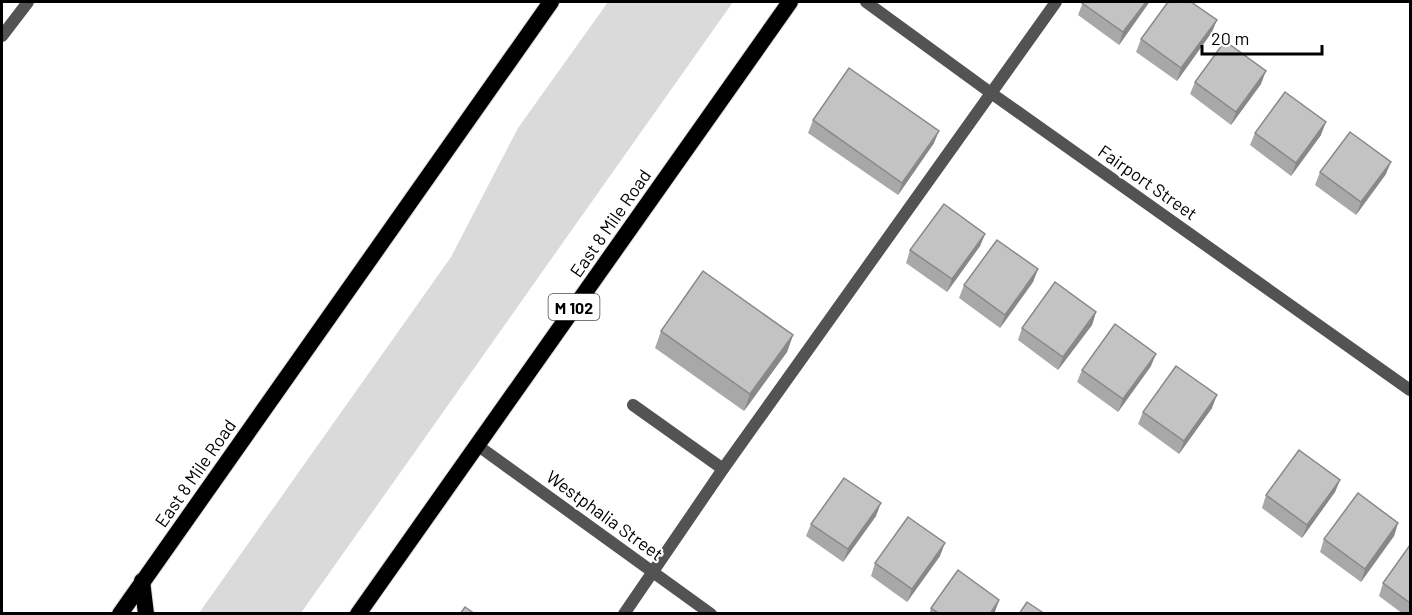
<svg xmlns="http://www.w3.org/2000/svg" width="1412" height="615" font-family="Barlow,sans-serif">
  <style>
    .green { fill: #dadada }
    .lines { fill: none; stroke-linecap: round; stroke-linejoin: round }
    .trunk-casing { stroke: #dbdbdb; stroke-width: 18 }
    .service { stroke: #535353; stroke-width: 12 }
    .minor { stroke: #535353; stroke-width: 12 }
    .trunk { stroke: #000; stroke-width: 16 }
    .wall { fill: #a8a8a8 }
    .shaded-wall { fill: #888 }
    .building { fill: #c3c3c3; stroke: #888; stroke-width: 1.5 }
    .labels { text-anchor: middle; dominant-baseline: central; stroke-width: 4.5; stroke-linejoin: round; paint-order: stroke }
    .shield { fill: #fff; stroke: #4c4c4c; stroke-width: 1.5 }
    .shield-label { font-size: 16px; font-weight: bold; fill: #000 }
    .street-label { font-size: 18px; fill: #000; stroke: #fff }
  </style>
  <rect width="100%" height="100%" fill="#fff"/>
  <polygon class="green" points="608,2 733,2 301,613 199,613 451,257 518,128"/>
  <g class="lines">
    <g class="trunk-casing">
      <g id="trunk">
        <polyline points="142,581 146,614"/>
        <polyline points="120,614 551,2"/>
        <polyline points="358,614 790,2"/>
      </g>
    </g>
    <g class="service">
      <polyline points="633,405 723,469"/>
      <polyline points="624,614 723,469 1056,2"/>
    </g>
    <g class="minor">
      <polyline points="866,2 991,93 1410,390"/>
      <polyline points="2,36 28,2"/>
      <polyline points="477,445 711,614"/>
    </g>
    <use href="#trunk" class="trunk"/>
  </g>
  <g class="wall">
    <polygon points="1083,2 1149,2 1148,4 1119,45 1078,15"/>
    <polygon points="1212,32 1177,81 1136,52 1141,39"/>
    <polygon points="1195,82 1261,84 1231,125 1190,94"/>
    <polygon points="813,120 934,143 898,195 808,133"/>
    <polygon points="1255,133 1321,135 1291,176 1250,145"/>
    <polygon points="1320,172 1386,174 1356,215 1315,185"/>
    <polygon points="985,234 980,246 947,292 906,263 910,250"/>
    <polygon points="1038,269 1033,282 1000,328 959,298 964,285"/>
    <polygon points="1096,312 1092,325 1058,370 1018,340 1022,328"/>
    <polygon points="661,331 793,335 787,352 744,411 655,348"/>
    <polygon points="1151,366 1118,412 1077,382 1082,370"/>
    <polygon points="1212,408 1179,454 1138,424 1143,412"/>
    <polygon points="1340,480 1335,492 1302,538 1262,508 1266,495"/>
    <polygon points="876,516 843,562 806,536 811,524"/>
    <polygon points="1398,523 1394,536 1361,582 1320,552 1324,539"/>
    <polygon points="1410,545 1410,614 1403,614 1379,596 1383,583"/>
    <polygon points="940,556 907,602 871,576 875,563"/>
    <polygon points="999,600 994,614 929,614 931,608"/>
  </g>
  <g class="shaded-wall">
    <polygon points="1146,2 1149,2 1148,4 1119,45 1123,32"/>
    <polygon points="1217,20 1212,32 1177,81 1181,68"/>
    <polygon points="1266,71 1261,84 1231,125 1236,112"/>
    <polygon points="1326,122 1321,135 1291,176 1296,163"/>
    <polygon points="939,131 934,143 898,195 902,183"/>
    <polygon points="1391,162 1386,174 1356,215 1361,202"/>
    <polygon points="985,234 980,246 947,292 952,279"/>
    <polygon points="1038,269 1033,282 1000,328 1005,315"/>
    <polygon points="1096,312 1092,325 1058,370 1063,357"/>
    <polygon points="793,335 787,352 744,411 750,394"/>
    <polygon points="1156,354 1151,366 1118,412 1123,399"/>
    <polygon points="1217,395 1212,408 1179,454 1184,441"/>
    <polygon points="1340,480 1335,492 1302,538 1307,525"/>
    <polygon points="881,503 876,516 843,562 848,549"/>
    <polygon points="1398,523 1394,536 1361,582 1365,569"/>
    <polygon points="945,543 940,556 907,602 912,589"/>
    <polygon points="999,600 994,614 990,614"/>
  </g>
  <g class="building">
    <polygon points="1083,2 1146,2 1123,32 1082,3"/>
    <polygon points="1168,2 1191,2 1217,20 1181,68 1141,39"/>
    <polygon points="1225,41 1266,71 1236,112 1195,82"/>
    <polygon points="849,68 939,131 902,183 813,120"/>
    <polygon points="1285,92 1326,122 1296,163 1255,133"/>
    <polygon points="1350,132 1391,162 1361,202 1320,172"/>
    <polygon points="944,204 985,234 952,279 910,250"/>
    <polygon points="997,240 1038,269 1005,315 964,285"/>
    <polygon points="703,271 793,335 750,394 661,331"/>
    <polygon points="1055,282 1096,312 1063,357 1022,328"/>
    <polygon points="1115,324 1156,354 1123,399 1082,370"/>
    <polygon points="1176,366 1217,395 1184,441 1143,412"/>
    <polygon points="1299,450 1340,480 1307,525 1266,495"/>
    <polygon points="844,478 881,503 848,549 811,524"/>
    <polygon points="1358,493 1398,523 1365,569 1324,539"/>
    <polygon points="908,517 945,543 912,589 875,563"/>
    <polygon points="1410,545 1410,603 1383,583"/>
    <polygon points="958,570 999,600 990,614 940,614 931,608"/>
    <polygon points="1027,602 1045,614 1019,614"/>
    <polygon points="465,607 475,614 460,614"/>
  </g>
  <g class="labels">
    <rect class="shield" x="548.5" y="294" width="51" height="26" rx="4.5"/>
    <g class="shield-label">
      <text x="574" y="307">M 102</text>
    </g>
    <g class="street-label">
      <text transform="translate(1148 182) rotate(35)">Fairport Street</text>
      <text transform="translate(610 223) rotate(-55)">East 8 Mile Road</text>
      <text transform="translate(195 473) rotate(-55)">East 8 Mile Road</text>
      <text transform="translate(605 515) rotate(36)">Westphalia Street</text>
    </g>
  </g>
  <rect width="1412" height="615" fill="none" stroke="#000000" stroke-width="6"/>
  <path d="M1202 45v9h120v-9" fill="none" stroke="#000000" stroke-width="3"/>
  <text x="1211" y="45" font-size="18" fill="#000000" stroke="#ffffff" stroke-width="4.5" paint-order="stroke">20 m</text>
</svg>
